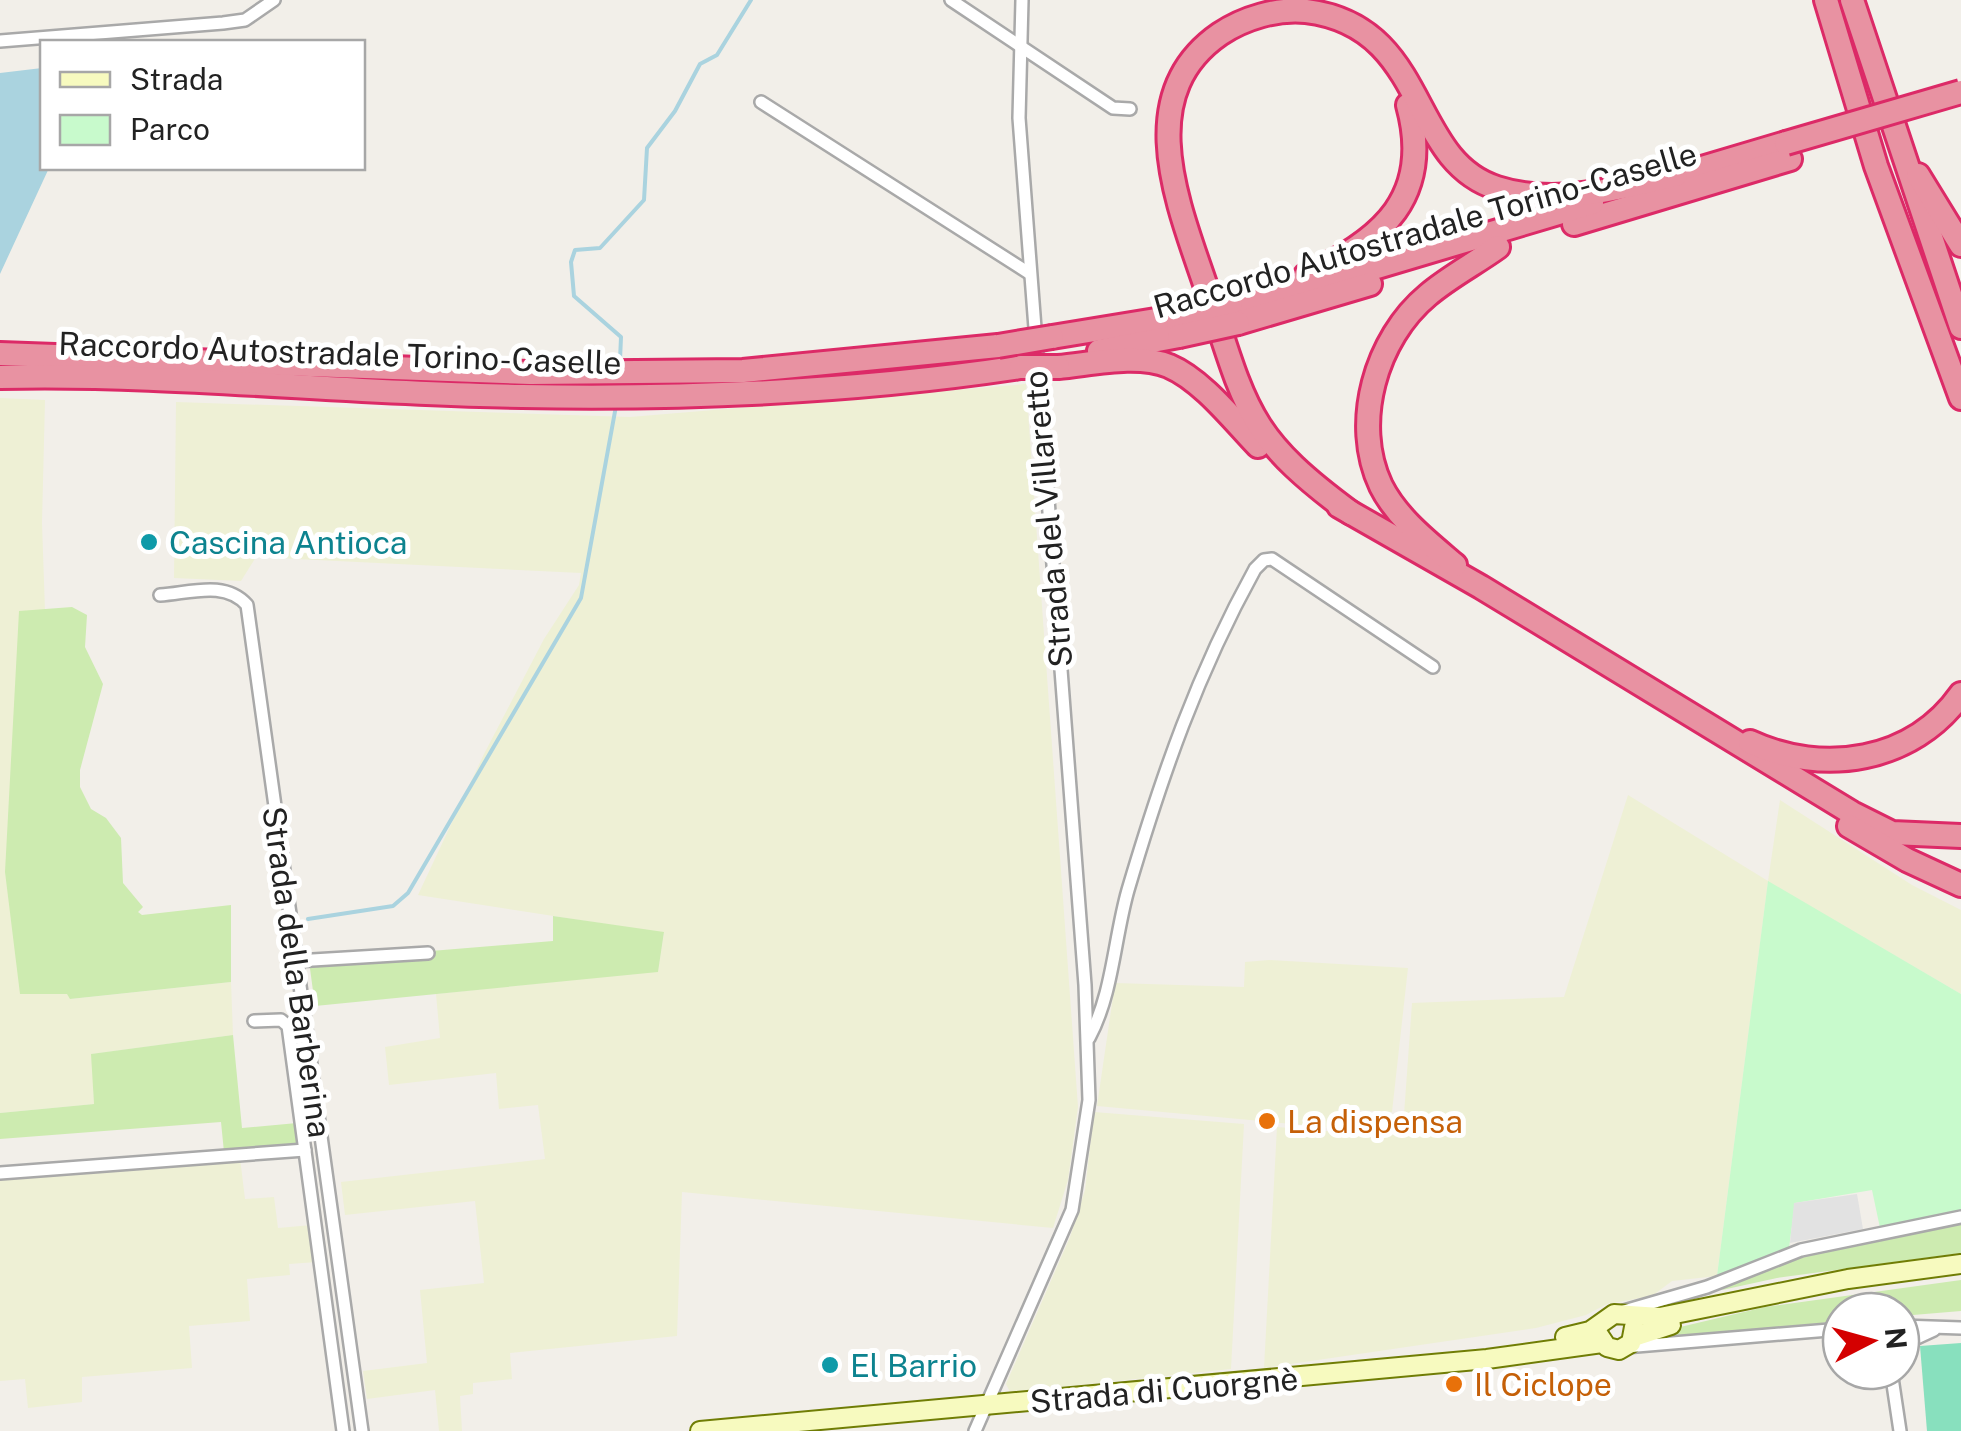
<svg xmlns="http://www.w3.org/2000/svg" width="1961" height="1431" font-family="'Public Sans',sans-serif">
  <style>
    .farmland { fill: #eef0d5 }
    .grass { fill: #cdebb0 }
    .park { fill: #c8facc }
    .pitch { fill: #88e0be }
    .parking { fill: #e2e2e2 }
    .water { fill: #aad3df }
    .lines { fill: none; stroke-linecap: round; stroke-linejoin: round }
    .stream { stroke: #aad3df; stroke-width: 4 }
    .street-casing { stroke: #a9a9a9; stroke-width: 16 }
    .secondary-casing { stroke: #707d05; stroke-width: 22 }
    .highway-casing { stroke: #dc2a67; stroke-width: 28 }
    .street { stroke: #fff; stroke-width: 11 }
    .secondary { stroke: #f7fabf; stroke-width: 18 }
    .highway { stroke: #e892a2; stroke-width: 22 }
    .highway-bridge-casing { stroke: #dc2a67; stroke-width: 28; stroke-linecap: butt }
    .highway-bridge { stroke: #e892a2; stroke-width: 22 }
    .culture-dot { fill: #0f9aa8; stroke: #fff; stroke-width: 4 }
    .food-dot { fill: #e8710a; stroke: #fff; stroke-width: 4 }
    .labels { text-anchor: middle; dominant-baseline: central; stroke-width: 10; stroke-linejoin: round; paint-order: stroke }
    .street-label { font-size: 32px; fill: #222; stroke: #fff }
    .culture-label { font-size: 32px; fill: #0d838f; stroke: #fff; text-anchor: start }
    .food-label { font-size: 32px; fill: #c56008; stroke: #fff; text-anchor: start }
  </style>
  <rect width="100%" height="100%" fill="#f2efe9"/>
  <g class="farmland">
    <polygon points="1026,384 1078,1107 1068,1180 1053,1228 682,1192 677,1336 510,1353 512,1379 473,1383 473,1394 460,1396 462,1431 439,1431 435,1390 367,1399 363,1371 427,1363 420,1290 484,1283 475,1201 345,1215 341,1182 545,1159 538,1105 499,1109 496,1073 389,1085 385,1047 440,1038 436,994 658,971 664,933 418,895 484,754 544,639 579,585 581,573 256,557 241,581 174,578 176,402 630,417"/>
    <polygon points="0,398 45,400 42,523 45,611 20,611 20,993 68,994 71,999 231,982 233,1035 92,1054 94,1104 0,1113"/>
    <polygon points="1628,795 1768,881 1780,800 1912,885 1961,910 1961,994 1768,882 1717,1276 1672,1281 1652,1296 1607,1304 1586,1315 1536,1328 1264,1368 1277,1127 1338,1132 1340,1111 1404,1115 1412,1003 1564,997"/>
    <polygon points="1269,960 1408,968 1392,1112 1338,1109 1336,1128 1097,1106 1115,983 1244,987 1245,962"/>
    <polygon points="1094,1112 1244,1124 1231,1369 1010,1392 1006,1384 1070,1237 1085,1190"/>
    <polygon points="240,1158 245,1199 274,1197 278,1228 312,1225 317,1262 289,1264 290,1275 247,1279 250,1321 189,1326 192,1368 82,1377 82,1402 28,1408 25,1379 0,1381 0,1176"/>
  </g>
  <g class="grass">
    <polygon points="72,607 87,615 85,647 103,684 80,770 80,787 91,809 106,818 121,838 123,883 143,907 138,912 142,915 231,905 231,982 70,999 67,994 20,994 5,872 19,611"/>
    <polygon points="553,916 664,932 658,972 315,1006 309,961 553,941"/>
    <polygon points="233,1035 242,1128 297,1123 300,1144 224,1152 221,1122 0,1139 0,1113 94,1104 91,1054"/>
    <path d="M1961,1223V1253L1777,1278L1722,1290C1746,1258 1916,1230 1961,1223Z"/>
    <polygon points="1961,1280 1961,1311 1901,1316 1901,1311 1841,1311 1841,1321 1651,1340 1659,1332 1765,1307"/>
  </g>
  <polygon class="park" points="1768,881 1961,994 1961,1213 1880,1228 1872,1190 1795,1203 1789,1248 1717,1276"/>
  <polygon class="pitch" points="1961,1343 1961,1431 1927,1431 1920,1346"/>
  <polygon class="parking" points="1857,1194 1863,1229 1790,1243 1794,1203"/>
  <polygon class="water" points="42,68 42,168 49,168 0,274 0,73"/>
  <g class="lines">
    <g class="stream">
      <polyline points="620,360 621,337 574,296 571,262 575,250 600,248 644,200 647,148 675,111 700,64 717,55 751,0"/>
      <polyline points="308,919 393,906 408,893 581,598 616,406"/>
    </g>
    <g class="street-casing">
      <g id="street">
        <polyline points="951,0 1113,108 1130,109"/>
        <polyline points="0,41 223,23 245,20 274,0"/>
        <polyline points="761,102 1029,273"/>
        <path d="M160,595C190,593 225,580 247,605L362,1431"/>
        <polyline points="296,961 428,953"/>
        <polyline points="254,1021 281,1020 288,1026 343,1431"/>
        <path d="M1089,1038C1113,993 1114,939 1128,890C1162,775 1197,674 1255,569L1264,560L1272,559L1433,667"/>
        <polyline points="0,1173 305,1150"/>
        <polyline points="1624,1311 1707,1287 1801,1250 1961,1217"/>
        <polyline points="1901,1326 1961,1328"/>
        <polyline points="1625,1347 1841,1329"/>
        <polyline points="1901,1362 1908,1342 1934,1330"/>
        <polyline points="1891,1371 1900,1431"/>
        <polyline points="975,1431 1072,1210 1089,1100 1085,985 1019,118 1022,0"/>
      </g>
    </g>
    <g class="secondary-casing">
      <g id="secondary">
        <polyline points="1599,1335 1607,1347 1619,1350 1631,1343 1634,1327"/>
        <polyline points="1565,1337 1590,1331 1614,1314 1660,1317 1848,1279 1961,1264"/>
        <polyline points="1634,1337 1671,1325"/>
        <polyline points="700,1431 1487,1359 1602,1343"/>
      </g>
    </g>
    <g class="highway-casing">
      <g id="highway">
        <polyline points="1826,0 1876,166 1961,398"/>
        <polyline points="1852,0 1961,327"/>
        <polyline points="1918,175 1961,245"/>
        <polyline points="1665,179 1786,143"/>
        <polyline points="1574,224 1790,159"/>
        <path d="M1306,275C1383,240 1433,196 1408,105"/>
        <polyline points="1231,303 1367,270 1592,203"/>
        <polyline points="1238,323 1370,284"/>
        <polyline points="1052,337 1174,317"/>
        <polyline points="1099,351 1179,336"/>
        <polyline points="0,354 530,373 743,371 998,346"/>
        <path d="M1058,367C1092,364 1136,353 1169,366C1202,380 1233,420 1258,446"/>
        <path d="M0,377C175,373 348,394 522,396C689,399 857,392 1021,367"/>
        <polyline points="1339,506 1481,587 1852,813 1892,833 1961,836"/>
        <path d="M1351,513C1251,439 1247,414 1210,299C1183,215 1127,98 1220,34C1244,18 1277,8 1306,11C1430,26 1407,160 1497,188C1556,207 1618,188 1676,175"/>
        <path d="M1455,565C1428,542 1397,518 1381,486C1351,423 1376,338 1428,295C1449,277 1476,263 1498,247"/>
        <path d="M1750,742C1823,776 1913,762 1961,694"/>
        <polyline points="1849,826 1907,860 1961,885"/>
      </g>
    </g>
    <use href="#street" class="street"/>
    <use href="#secondary" class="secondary"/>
    <use href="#highway" class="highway"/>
    <g class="highway-bridge-casing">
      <g id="highway-bridge">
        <polyline points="1786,143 1961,92"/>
        <polyline points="1174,317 1231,303"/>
        <polyline points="1179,336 1238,323"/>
        <polyline points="998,346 1052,337"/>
        <polyline points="1021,367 1058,367"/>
      </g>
    </g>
    <use href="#highway-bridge" class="highway-bridge"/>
  </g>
  <g class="culture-dot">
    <circle cx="149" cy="542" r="10"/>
    <circle cx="830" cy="1365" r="10"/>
  </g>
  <g class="food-dot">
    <circle cx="1267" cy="1121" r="10"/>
    <circle cx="1454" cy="1384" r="10"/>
  </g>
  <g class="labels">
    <g class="street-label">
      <text transform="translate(1425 230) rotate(-16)">Raccordo Autostradale Torino-Caselle</text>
      <text transform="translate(340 353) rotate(2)">Raccordo Autostradale Torino-Caselle</text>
      <text transform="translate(1048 519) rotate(-95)">Strada del Villaretto</text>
      <text transform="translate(297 972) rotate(82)">Strada della Barberina</text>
      <text transform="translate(1164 1390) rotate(-5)">Strada di Cuorgnè</text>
    </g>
    <g class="culture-label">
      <text x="169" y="542">Cascina Antioca</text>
      <text x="850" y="1365">El Barrio</text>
    </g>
    <g class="food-label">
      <text x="1287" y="1121">La dispensa</text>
      <text x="1474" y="1384">Il Ciclope</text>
    </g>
  </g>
  <rect x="40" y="40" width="325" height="130" fill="#ffffff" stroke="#a7a7a7" stroke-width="2.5"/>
  <rect x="60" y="72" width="50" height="15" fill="#f7fabf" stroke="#a7a7a7" stroke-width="2.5"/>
  <text x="130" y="90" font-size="30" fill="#222222">Strada</text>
  <rect x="60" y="115" width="50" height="30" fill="#c8facc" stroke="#a7a7a7" stroke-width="2.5"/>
  <text x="130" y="140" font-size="30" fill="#222222">Parco</text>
  <g transform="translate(1871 1341) rotate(84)"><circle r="48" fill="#ffffff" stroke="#a7a7a7" stroke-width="2.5"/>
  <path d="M0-8L18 38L0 25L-18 38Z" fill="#d40000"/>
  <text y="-15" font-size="28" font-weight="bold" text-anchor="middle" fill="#222222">N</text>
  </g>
</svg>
